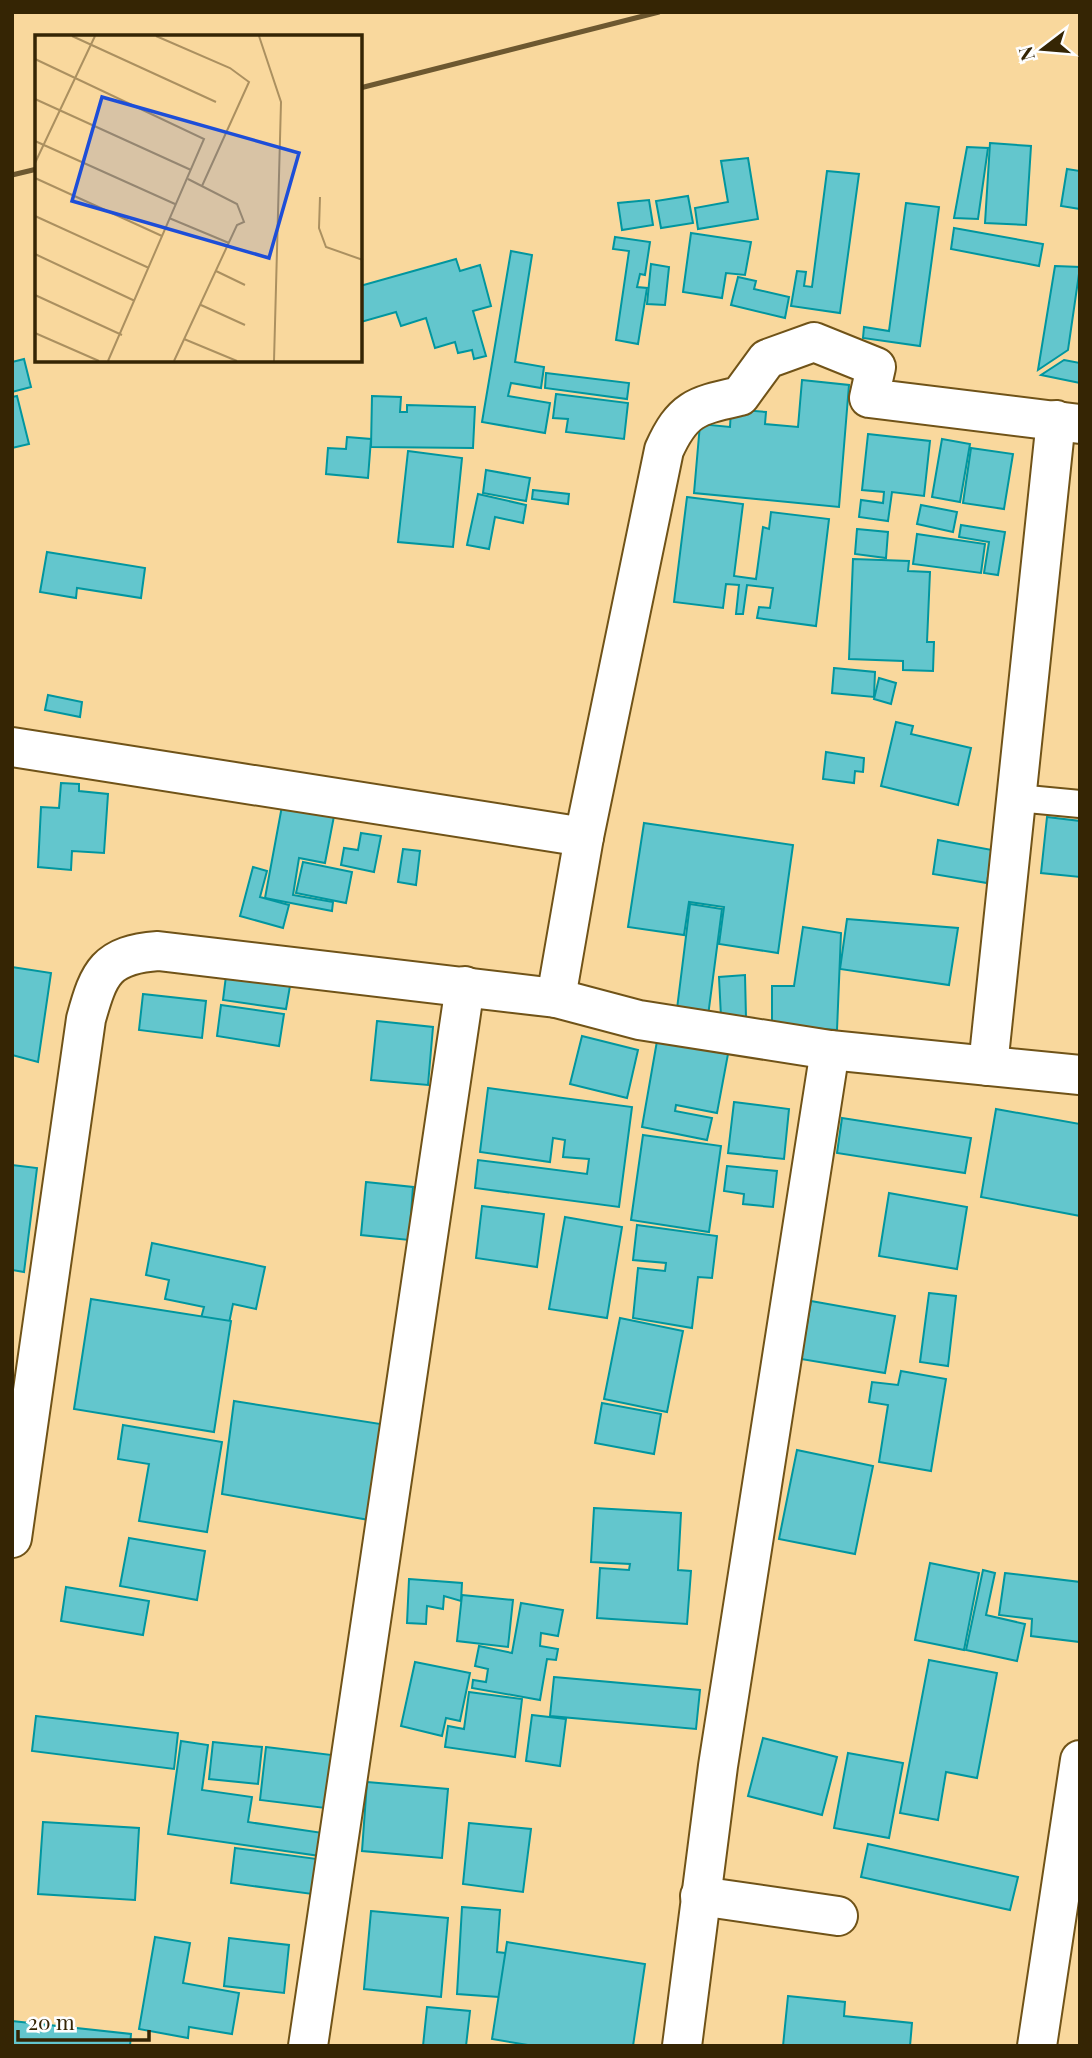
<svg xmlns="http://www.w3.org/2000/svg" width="1092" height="2058" font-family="'Playfair Display',serif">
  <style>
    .building { fill: #63c6cd; stroke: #01969f; stroke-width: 2 }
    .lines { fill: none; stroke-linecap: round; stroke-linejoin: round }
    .service-casing { stroke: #705318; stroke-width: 30 }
    .minor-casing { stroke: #705318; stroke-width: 42 }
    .service { stroke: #fff; stroke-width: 26 }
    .minor { stroke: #fff; stroke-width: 38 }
    .rail { stroke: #6d5830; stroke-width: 5 }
    .inset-road { fill: none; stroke: #ab9060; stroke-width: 2 }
    .view { fill: #1d4ed8; fill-opacity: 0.15; stroke: #1d4ed8; stroke-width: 3.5 }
    .inset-edge { fill: none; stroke: #352504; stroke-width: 3.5 }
  </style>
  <rect width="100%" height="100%" fill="#f9d89d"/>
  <g class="building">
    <polygon points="990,143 1031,146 1026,225 985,223"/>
    <polygon points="967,147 988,148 978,219 954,218"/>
    <polygon points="748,158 758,219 698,229 695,208 728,202 721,161"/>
    <polygon points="1067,169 1080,171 1080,209 1061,206"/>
    <polygon points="827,171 859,174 840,313 791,306 797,271 806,272 804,286 812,287"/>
    <polygon points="688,196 693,223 661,228 656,201"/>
    <polygon points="649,200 653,225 622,230 618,203"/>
    <polygon points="906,203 939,207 920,346 863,338 864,327 889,331"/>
    <polygon points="954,228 1043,244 1039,266 951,249"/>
    <polygon points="691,233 751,242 745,275 726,273 722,298 683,292"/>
    <polygon points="615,237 650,242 645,275 640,274 637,287 647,288 638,344 616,340 629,251 613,249"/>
    <polygon points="511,251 532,255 515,362 544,367 541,388 511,383 508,396 550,403 545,433 482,422"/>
    <polygon points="456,259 460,271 480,265 491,306 473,311 486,356 474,359 472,350 458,353 455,342 435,348 426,318 401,326 396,312 361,322 360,286"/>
    <polygon points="651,264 669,267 665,305 647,304"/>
    <polygon points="1055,266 1080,267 1068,350 1038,370"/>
    <polygon points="738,277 756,281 754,289 789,297 785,318 731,305"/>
    <polygon points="24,359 31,387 12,392 12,362"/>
    <polygon points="1064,360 1080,363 1080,383 1041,375"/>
    <polygon points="546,373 629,383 627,399 545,388"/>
    <polygon points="802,380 849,385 839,507 694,493 700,424 730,427 731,409 766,412 765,424 798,427"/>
    <polygon points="556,394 628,403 624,439 566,432 568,419 553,418"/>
    <polygon points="17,396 29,444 12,448 12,397"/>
    <polygon points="372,396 401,397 400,412 407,412 407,405 475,407 473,448 371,447"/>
    <polygon points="868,434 930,441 924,496 892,492 888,521 859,517 861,500 883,503 884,492 862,490"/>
    <polygon points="347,437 371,439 368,478 326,474 328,448 346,449"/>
    <polygon points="942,439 970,444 960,502 932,497"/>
    <polygon points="971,448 1013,454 1004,509 963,503"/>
    <polygon points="408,451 462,458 453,547 398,542"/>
    <polygon points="486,470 530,478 526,501 483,493"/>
    <polygon points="533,490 569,494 568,504 532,499"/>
    <polygon points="478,494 526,505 523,523 495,517 489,549 467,545"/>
    <polygon points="687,497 743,504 734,576 756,579 763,527 769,529 771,512 829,519 816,626 757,618 759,607 770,608 773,588 747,585 743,614 736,614 739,585 726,584 723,608 674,602"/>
    <polygon points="921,505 957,512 953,532 917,524"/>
    <polygon points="961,525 1005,532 998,575 984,573 989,542 959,537"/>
    <polygon points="857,529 888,532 886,558 855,554"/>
    <polygon points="917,534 985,544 981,573 913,564"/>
    <polygon points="47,552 145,568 141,598 77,588 76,598 40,592"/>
    <polygon points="853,559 909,561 908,571 930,572 927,642 934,642 933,671 903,670 903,661 849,659"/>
    <polygon points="834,668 875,672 874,697 832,693"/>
    <polygon points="879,678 896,683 891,704 874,699"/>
    <polygon points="48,695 82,702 80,717 45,710"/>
    <polygon points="896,722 913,726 911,734 971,748 958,805 881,786"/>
    <polygon points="826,752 864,758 863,772 855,771 854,783 823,779"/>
    <polygon points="61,783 79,784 79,791 108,794 104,853 72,851 71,870 38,867 41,807 59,808"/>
    <polygon points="282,806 334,816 325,863 299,858 293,895 333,902 332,911 265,898"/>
    <polygon points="1047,817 1080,821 1080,877 1041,873"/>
    <polygon points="644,823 793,845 778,953 719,944 724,907 689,902 684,935 628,927"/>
    <polygon points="361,833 381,836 374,872 341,865 344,848 358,850"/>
    <polygon points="938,840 992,850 987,883 933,874"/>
    <polygon points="403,849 420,851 416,885 398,882"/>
    <polygon points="303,862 352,872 346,903 296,893"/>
    <polygon points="253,867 267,871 260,897 289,905 283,928 240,916"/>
    <polygon points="690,904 722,909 708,1016 677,1009"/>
    <polygon points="847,919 958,928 949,985 840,969"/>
    <polygon points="803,927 841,933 837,1030 772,1025 772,986 794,986"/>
    <polygon points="12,967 51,973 38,1062 12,1055"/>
    <polygon points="745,975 746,1018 721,1017 719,977"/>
    <polygon points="226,976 290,986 286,1009 223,1000"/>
    <polygon points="143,994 206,1001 202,1038 139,1030"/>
    <polygon points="221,1005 284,1014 279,1046 217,1036"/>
    <polygon points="377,1021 433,1027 428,1085 371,1080"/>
    <polygon points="582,1036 638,1050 627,1098 570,1084"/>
    <polygon points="657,1041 728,1054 717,1113 676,1105 675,1111 712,1118 707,1140 642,1127"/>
    <polygon points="488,1088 632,1107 619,1207 475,1188 478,1160 587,1174 589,1159 563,1157 565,1140 553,1138 550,1162 480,1152"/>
    <polygon points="734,1102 789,1109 784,1159 728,1153"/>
    <polygon points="996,1109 1080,1124 1080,1216 981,1197"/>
    <polygon points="842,1118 971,1138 965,1173 837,1153"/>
    <polygon points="643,1135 721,1146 709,1232 631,1220"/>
    <polygon points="12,1165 37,1168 24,1272 12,1270"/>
    <polygon points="727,1166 777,1171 773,1207 743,1204 744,1194 724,1191"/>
    <polygon points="366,1182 413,1187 409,1240 361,1235"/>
    <polygon points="889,1193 967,1207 957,1269 879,1256"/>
    <polygon points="482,1206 544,1214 537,1267 476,1258"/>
    <polygon points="565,1217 622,1227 607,1318 549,1309"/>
    <polygon points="637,1225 717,1236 712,1278 698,1277 692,1328 633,1318 638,1268 665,1271 666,1263 633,1260"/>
    <polygon points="152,1243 265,1267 256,1309 233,1304 228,1328 200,1322 204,1307 165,1299 169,1280 146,1275"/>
    <polygon points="929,1293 956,1296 948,1366 920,1362"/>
    <polygon points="91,1299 231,1321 214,1432 74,1409"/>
    <polygon points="811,1301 895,1316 885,1373 801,1359"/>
    <polygon points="620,1318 683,1331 667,1412 604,1399"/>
    <polygon points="901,1371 946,1379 931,1471 879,1462 888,1405 869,1402 872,1382 898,1385"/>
    <polygon points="234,1401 387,1425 382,1501 369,1500 369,1520 222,1494"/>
    <polygon points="602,1403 661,1414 654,1454 595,1443"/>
    <polygon points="123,1425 222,1442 207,1532 139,1521 149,1464 118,1459"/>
    <polygon points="797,1450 873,1466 855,1554 779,1539"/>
    <polygon points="594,1508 681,1513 678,1570 691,1571 687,1624 597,1618 600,1568 629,1570 630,1564 591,1562"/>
    <polygon points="129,1538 205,1551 197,1600 120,1586"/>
    <polygon points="930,1563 979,1573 964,1650 915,1640"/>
    <polygon points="983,1570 995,1573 986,1615 1025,1624 1017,1661 966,1650"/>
    <polygon points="1005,1573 1080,1582 1080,1642 1031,1636 1032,1619 999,1615"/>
    <polygon points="409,1579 462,1583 461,1601 444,1596 443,1609 427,1606 426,1624 407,1623"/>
    <polygon points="66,1587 149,1601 143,1635 61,1621"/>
    <polygon points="462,1595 513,1600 508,1647 457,1641"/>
    <polygon points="521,1603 563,1610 558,1636 541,1633 540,1646 558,1649 556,1660 547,1659 540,1700 472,1688 473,1680 486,1682 488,1669 475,1666 479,1646 512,1653"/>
    <polygon points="929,1660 997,1673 977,1778 946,1772 938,1820 900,1813"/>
    <polygon points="415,1662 470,1673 460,1721 446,1718 442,1736 401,1726"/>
    <polygon points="554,1677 700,1690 696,1729 550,1716"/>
    <polygon points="469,1692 522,1699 515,1757 445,1747 448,1726 464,1729"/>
    <polygon points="532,1715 566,1719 560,1766 526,1761"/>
    <polygon points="36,1716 178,1733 174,1769 32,1751"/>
    <polygon points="763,1738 837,1757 822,1815 748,1796"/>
    <polygon points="181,1741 208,1745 202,1790 252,1797 248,1822 323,1833 320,1856 168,1834"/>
    <polygon points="213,1742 262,1747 258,1784 209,1779"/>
    <polygon points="266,1747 332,1755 325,1808 260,1800"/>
    <polygon points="848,1753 903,1763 889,1838 834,1828"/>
    <polygon points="367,1782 448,1789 442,1858 362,1851"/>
    <polygon points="43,1822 139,1828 135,1900 38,1894"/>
    <polygon points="469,1823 531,1829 523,1892 463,1884"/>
    <polygon points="868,1844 1018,1877 1010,1910 861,1877"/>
    <polygon points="235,1848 317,1859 312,1894 231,1883"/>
    <polygon points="462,1907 500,1910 497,1952 515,1954 512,1998 457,1994"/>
    <polygon points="371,1911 448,1918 441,1997 364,1989"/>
    <polygon points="155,1937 190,1943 183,1983 239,1993 232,2034 189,2027 188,2038 139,2029"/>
    <polygon points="229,1938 289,1945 284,1993 224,1986"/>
    <polygon points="507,1942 645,1964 633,2046 534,2046 492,2039"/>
    <polygon points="788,1996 845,2002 844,2016 912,2023 910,2046 783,2046"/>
    <polygon points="427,2007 470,2011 466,2046 423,2046"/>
    <polygon points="12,2021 131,2034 130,2046 12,2046"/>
  </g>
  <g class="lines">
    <g class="service-casing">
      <polyline id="service" points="1017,798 1080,804"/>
    </g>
    <g class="minor-casing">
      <g id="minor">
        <polyline points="12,747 584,837"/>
        <path d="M556,998L584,837L664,450C683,408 696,406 740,396L767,359L814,342L876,367L869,398L1080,424"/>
        <polyline points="988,1066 1056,420"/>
        <path d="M12,1538L86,1019C99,972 106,955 158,951L556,998L639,1020L830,1050L1080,1075"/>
        <polyline points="700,1896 838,1916"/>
        <polyline points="308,2046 465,986"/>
        <polyline points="682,2046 718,1766 830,1050"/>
        <polyline points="1037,2046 1080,1760"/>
      </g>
    </g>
    <use href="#service" class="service"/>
    <use href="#minor" class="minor"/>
    <g class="rail">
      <polyline points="360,88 659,12"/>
      <polyline points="12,175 37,169"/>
    </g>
  </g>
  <g transform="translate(35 35)">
    <rect width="327" height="327" fill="#f9d89d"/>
    <path class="inset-road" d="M37,1L181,67M121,1L195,33L214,47L167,151M224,1L246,67L239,326M0,24L169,104L73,326M0,64L156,135M0,106L140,169M0,128L60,1M0,143L127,201M285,162L284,193L291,212L328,225M0,181L114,233M134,183L194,208M0,219L100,266M181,236L210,250M0,260L87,300M166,270L210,290M0,298L64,326M149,304L202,326M139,326L202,190L209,187L202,169L153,144"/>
    <path class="view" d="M67,62L264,118L234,223L37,166Z"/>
    <rect width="327" height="327" class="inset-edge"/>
  </g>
  <rect width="1092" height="2058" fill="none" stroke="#352504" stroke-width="28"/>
  <g transform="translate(1043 49) rotate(254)" stroke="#fefefe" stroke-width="5" paint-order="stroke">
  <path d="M0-5L12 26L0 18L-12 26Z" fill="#352504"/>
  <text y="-10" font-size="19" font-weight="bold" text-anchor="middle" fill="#352504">N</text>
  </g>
  <path d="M18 2030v10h131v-10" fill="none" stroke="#352504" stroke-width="3.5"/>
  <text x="28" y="2030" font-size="21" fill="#352504" stroke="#fefefe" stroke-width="5" paint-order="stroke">20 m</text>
</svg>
